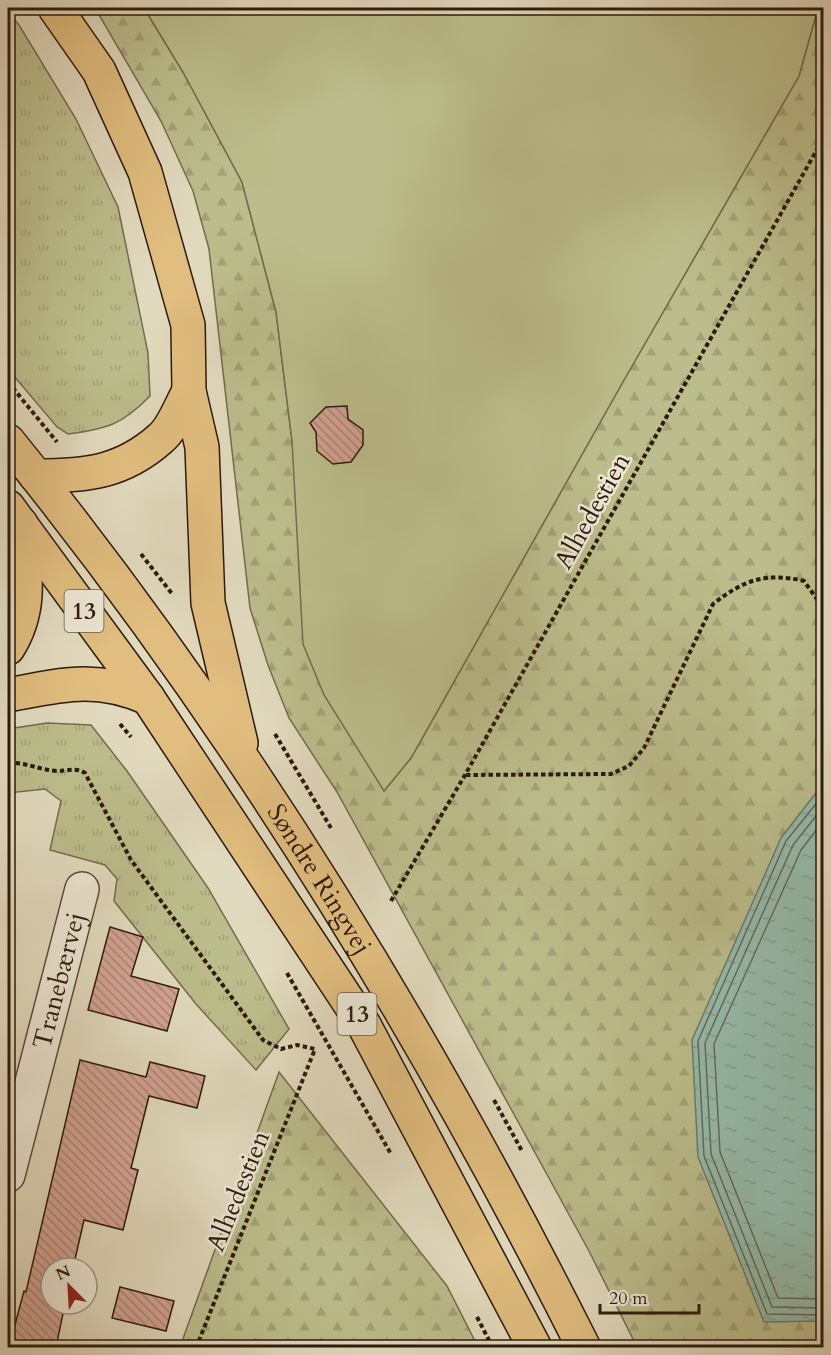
<svg xmlns="http://www.w3.org/2000/svg" width="831" height="1355" font-family="Cardo,serif">
  <style>
    .grass { fill: url(#grass-tufts); stroke: #746c4c; stroke-width: 1.5 }
    .forest { fill: url(#forest-firs); stroke: #746c4c; stroke-width: 1.5 }
    .green { fill: #bcbd8c; stroke: #746c4c; stroke-width: 1.5 }
    .water { fill: url(#water-ripples); stroke: #6c7b6c; stroke-width: 1.5 }
    .lines { fill: none; stroke-linecap: round; stroke-linejoin: round }
    .shore { stroke: #626a5c; stroke-width: 1.5 }
    .building { fill: url(#building-back-hatch); stroke: #2d1a0c; stroke-width: 1.5 }
    .minor-casing { stroke: #5a4a38; stroke-width: 36 }
    .major-casing { stroke: #2d1a0c; stroke-width: 36 }
    .path { stroke: #2d1a0c; stroke-width: 4; stroke-dasharray: 4.5 3; stroke-linecap: butt }
    .minor { stroke: #ece7d5; stroke-width: 33 }
    .major { stroke: #e1bd7f; stroke-width: 33 }
    .labels { text-anchor: middle; dominant-baseline: central; stroke-width: 5; stroke-linejoin: round; paint-order: stroke }
    .shield { fill: #ece7d5; stroke: #665848; stroke-width: 1.5 }
    .shield-label { font-size: 24px; font-weight: bold; fill: #2d1a0c }
    .street-label { font-size: 26px; fill: #2d1a0c; stroke: #ece7d5 }
  </style>
  <defs>
    <pattern id="grass-tufts" width="24" height="20" patternUnits="userSpaceOnUse" patternTransform="scale(1.5)"><rect width="24" height="20" fill="#bcbd8c"/><path d="M3 7l-1-3M5 7V3M7 7l1-3M15 17l-1-3M17 17v-4M19 17l1-3" fill="none" stroke="#a2a278"/></pattern>
    <pattern id="forest-firs" width="22" height="20" patternUnits="userSpaceOnUse" patternTransform="scale(1.5)"><rect width="22" height="20" fill="#bcbd8c"/><path d="M5 1l3.5 6h-7zM16 11l3.5 6h-7z" fill="#a2a278"/></pattern>
    <pattern id="water-ripples" width="26" height="14" patternUnits="userSpaceOnUse" patternTransform="scale(1.5)"><rect width="26" height="14" fill="#96bbac"/><path d="M2 4q2-2 4 0t4 0M15 11q2-2 4 0t4 0" fill="none" stroke="#82a093"/></pattern>
    <pattern id="building-back-hatch" width="6" height="6" patternUnits="userSpaceOnUse" patternTransform="scale(1.5)"><rect width="6" height="6" fill="#d2a292"/><path d="M-1 5l2 2M0 0l6 6M5-1l2 2" fill="none" stroke="#ab8376"/></pattern>
  </defs>
  <rect width="100%" height="100%" fill="#e2dabe"/>
  <filter id="stains"><feTurbulence type="fractalNoise" baseFrequency=".00333" numOctaves="4"/><feColorMatrix values="0 0 0 0 .2 0 0 0 0 .09 0 0 0 0 .02 0 0 0 .5 -.17"/></filter>
  <radialGradient id="worn" r=".72"><stop offset=".6" stop-color="#630" stop-opacity="0"/><stop offset="1" stop-color="#630" stop-opacity=".3"/></radialGradient>
  <g class="grass">
    <path d="M8,12L19,25L76,119L118,207L148,353L150,396C122,425 106,429 68,434L57,427L8,369Z"/>
    <polygon points="47,723 91,725 127,771 208,888 289,1029 256,1070 196,1004 114,901 117,879 105,865 50,850 61,801 45,789 8,793 8,729"/>
  </g>
  <g class="forest">
    <polygon points="95,8 144,8 183,72 242,182 276,312 292,441 384,791 411,758 624,380 799,76 818,8 823,8 823,1347 637,1347 589,1251 337,792 289,718 268,665 250,608 209,249 193,191 161,121"/>
    <polygon points="279,1072 447,1286 478,1347 180,1347"/>
  </g>
  <polygon class="green" points="144,8 818,8 799,76 624,380 411,758 384,791 324,695 303,644 292,441 276,312 242,182 183,72"/>
  <polygon class="water" points="823,784 823,1321 764,1322 698,1157 692,1040 781,838"/>
  <g class="lines">
    <g class="shore">
      <polyline points="824,794 786,841 698,1041 704,1156 767,1314 824,1315"/>
      <polyline points="824,806 793,845 705,1043 711,1154 772,1307 824,1308"/>
      <polyline points="824,820 801,850 714,1044 720,1152 778,1298 824,1299"/>
    </g>
  </g>
  <g class="building">
    <polygon points="347,406 348,419 363,430 363,445 351,462 333,464 317,451 316,432 310,423 326,407"/>
    <polygon points="110,927 143,937 131,976 179,989 167,1031 88,1010"/>
    <polygon points="80,1060 146,1077 150,1062 205,1076 197,1108 149,1096 131,1168 138,1170 123,1230 84,1220 73,1268 51,1268 51,1304 65,1304 56,1347 9,1347 24,1291 26,1292"/>
    <polygon points="120,1287 174,1301 166,1331 112,1318"/>
  </g>
  <g class="lines">
    <g class="minor-casing">
      <g id="minor">
        <path id="s1" d="M8,1175L82,889"/>
      </g>
    </g>
    <g class="major-casing">
      <g id="major">
        <polyline points="55,8 99,71 145,172 188,325 189,391 202,447 208,603 241,743"/>
        <path id="s2" d="M8,441C233,718 424,1029 584,1348"/>
        <path d="M36,476C85,476 122,473 161,438C173,428 181,405 189,391"/>
        <polyline points="8,507 148,698 364,1025 535,1348"/>
        <path d="M8,648C34,607 24,569 21,524"/>
        <path d="M8,695C61,685 96,675 148,698"/>
      </g>
    </g>
    <g class="path">
      <polyline points="8,382 57,442"/>
      <polyline points="141,554 173,595"/>
      <polyline points="120,724 131,737"/>
      <polyline points="275,734 331,828"/>
      <path d="M8,763C27,762 39,770 57,771C68,771 75,767 85,773L131,860L263,1040L281,1049L297,1045L315,1049L196,1348"/>
      <path d="M466,775L611,774L629,766L644,748L713,604C744,580 765,572 804,581L824,609"/>
      <polyline points="391,901 465,775 824,137"/>
      <polyline points="287,973 391,1154"/>
      <polyline points="494,1100 522,1151"/>
      <polyline points="477,1317 493,1348"/>
    </g>
    <use href="#minor" class="minor"/>
    <use href="#major" class="major"/>
  </g>
  <g class="labels">
    <g class="shield">
      <rect x="64.5" y="590" width="39" height="42" rx="4.5"/>
      <rect x="337.5" y="993" width="39" height="42" rx="4.5"/>
    </g>
    <g class="shield-label">
      <text x="84" y="611">13</text>
      <text x="357" y="1014">13</text>
    </g>
    <g class="street-label">
      <text transform="translate(592 511) rotate(-61)">Alhedestien</text>
      <text stroke="none"><textPath href="#s2" startOffset="538">Søndre Ringvej</textPath></text>
      <text stroke="none"><textPath href="#s1" startOffset="201">Tranebærvej</textPath></text>
      <text transform="translate(238 1191) rotate(-68)">Alhedestien</text>
    </g>
  </g>
  <rect width="831" height="1355" fill="none" stroke="#e2dabe" stroke-width="30"/>
  <rect x="9" y="9" width="813" height="1337" fill="none" stroke="#2d1a0c" stroke-width="3"/>
  <rect x="15" y="15" width="801" height="1325" fill="none" stroke="#2d1a0c" stroke-width="1.5"/>
  <g transform="translate(69 1286) rotate(336)"><circle r="28" fill="#ece7d5" stroke="#a09585" stroke-width="1.5"/>
  <path d="M0-4.5L10 22L0 15L-10 22Z" fill="#8f2418"/>
  <text y="-9" font-size="16" font-weight="bold" text-anchor="middle" fill="#2d1a0c">N</text>
  </g>
  <path d="M600 1304v9h99v-9" fill="none" stroke="#2d1a0c" stroke-width="3"/>
  <text x="609" y="1304" font-size="18" fill="#2d1a0c" stroke="#ece7d5" stroke-width="4.5" paint-order="stroke">20 m</text>
  <rect width="100%" height="100%" filter="url(#stains)"/>
  <rect width="100%" height="100%" fill="url(#worn)"/>
</svg>
